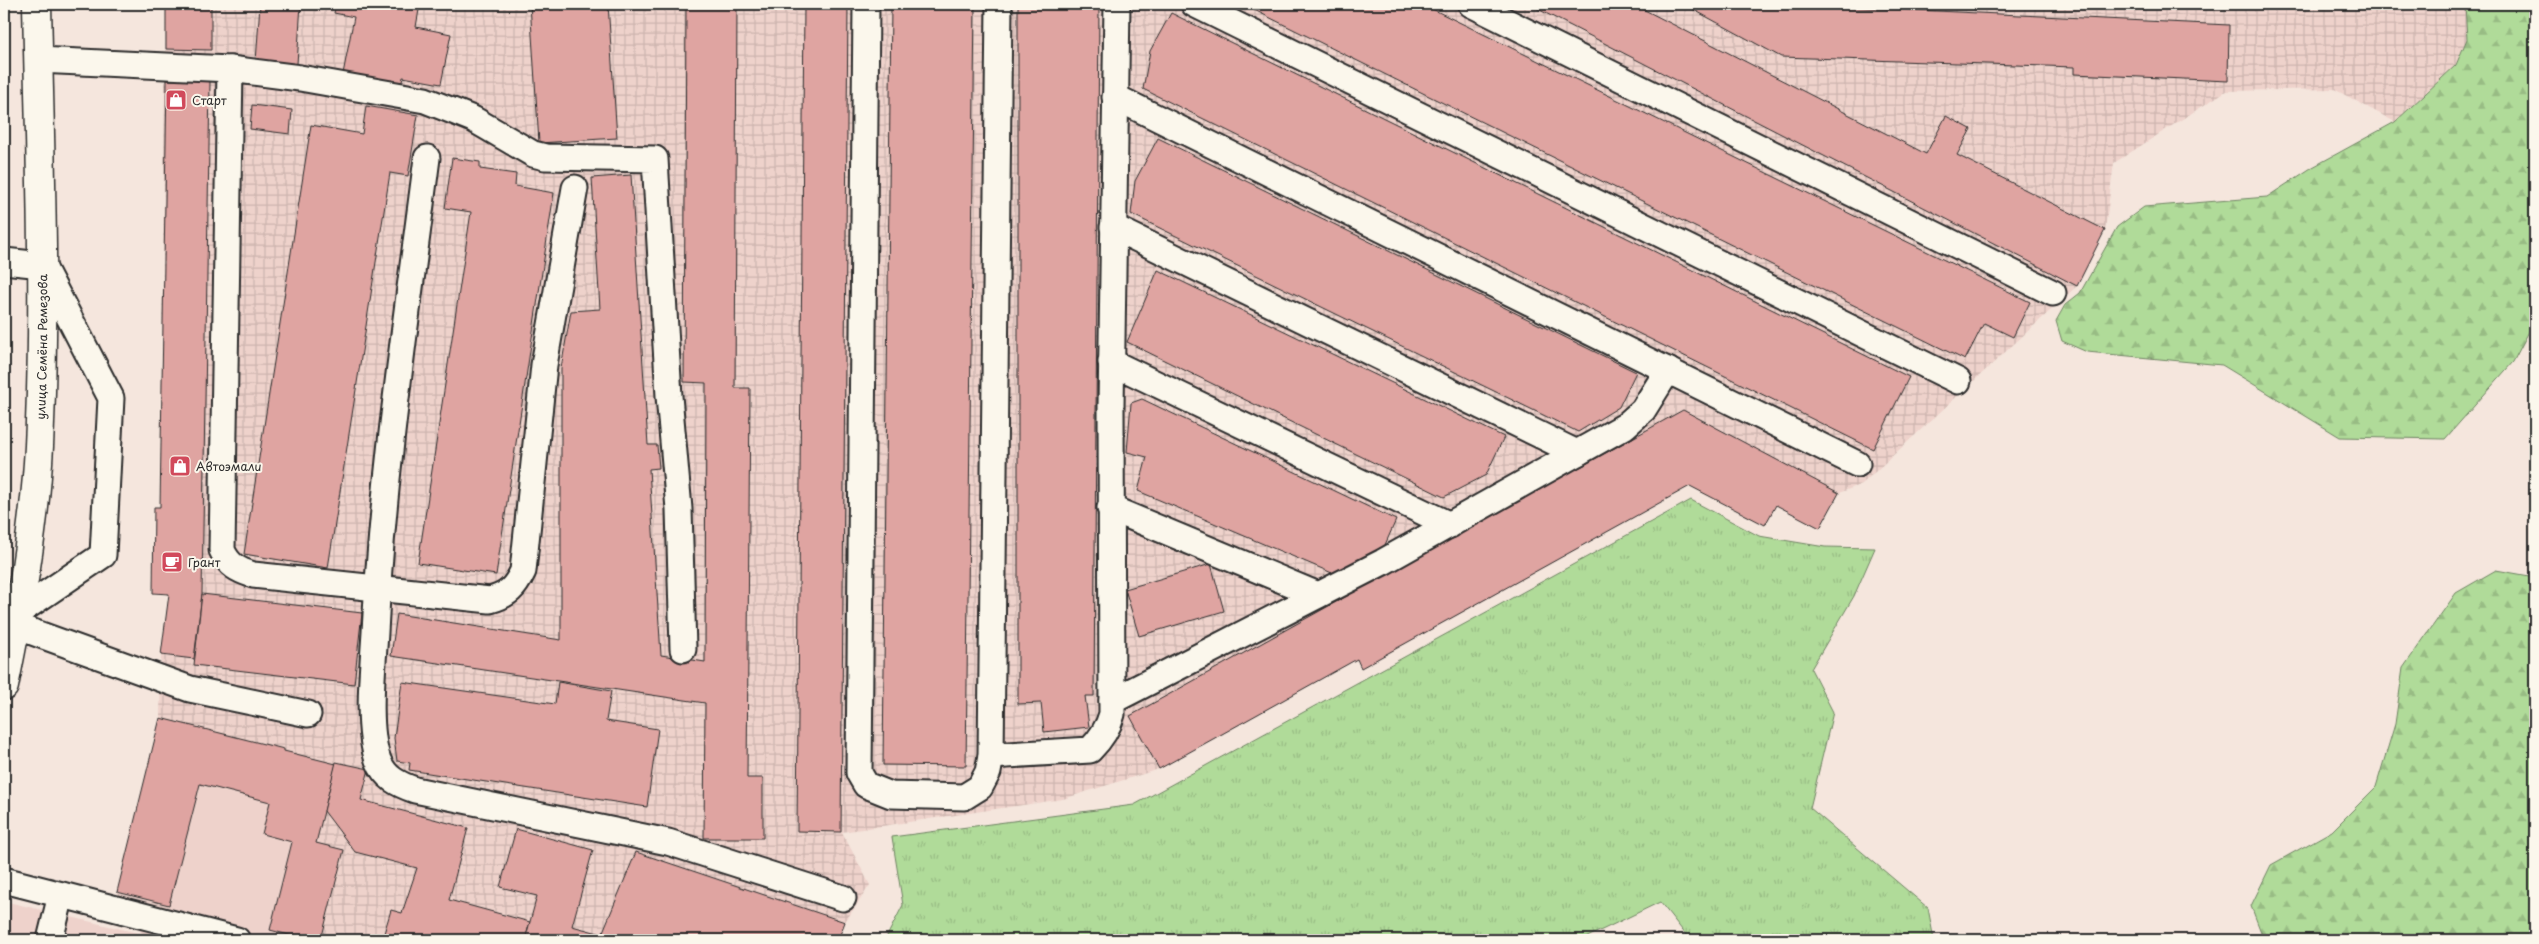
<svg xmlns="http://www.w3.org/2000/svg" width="2539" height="944" font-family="'Playpen Sans',sans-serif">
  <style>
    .built { fill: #eed2cb }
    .industrial { fill: url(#industrial-grid) }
    .grass { fill: url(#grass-tufts); stroke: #6e8362 }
    .forest { fill: url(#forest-firs); stroke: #6e8362 }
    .building { fill: #dfa4a1; stroke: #2b2b2b }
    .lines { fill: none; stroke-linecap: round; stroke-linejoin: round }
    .lane-casing { stroke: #2b2b2b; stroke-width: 29 }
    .primary-casing { stroke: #2b2b2b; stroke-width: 31 }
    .lane { stroke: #fbf7ec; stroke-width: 25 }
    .primary { stroke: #fbf7ec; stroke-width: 28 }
    .labels { text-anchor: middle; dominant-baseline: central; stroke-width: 4; stroke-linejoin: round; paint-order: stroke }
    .poi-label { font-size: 12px; fill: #2b2b2b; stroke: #fbf7ec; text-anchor: start }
    .street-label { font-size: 12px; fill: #2b2b2b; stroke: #fbf7ec }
  </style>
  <defs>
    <pattern id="industrial-grid" width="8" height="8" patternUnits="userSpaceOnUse" patternTransform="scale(1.25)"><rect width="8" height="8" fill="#eed2cb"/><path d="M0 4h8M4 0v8" fill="none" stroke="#ccb4ae"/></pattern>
    <pattern id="grass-tufts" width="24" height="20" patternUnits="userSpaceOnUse" patternTransform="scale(1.25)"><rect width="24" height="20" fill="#b0db99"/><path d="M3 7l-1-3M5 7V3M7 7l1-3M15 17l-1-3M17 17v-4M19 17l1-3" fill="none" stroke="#98bc84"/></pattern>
    <pattern id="forest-firs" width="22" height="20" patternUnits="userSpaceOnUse" patternTransform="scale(1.25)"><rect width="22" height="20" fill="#b0db99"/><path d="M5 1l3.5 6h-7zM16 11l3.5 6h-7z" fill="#98bc84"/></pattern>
  </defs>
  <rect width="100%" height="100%" fill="#f5e6dd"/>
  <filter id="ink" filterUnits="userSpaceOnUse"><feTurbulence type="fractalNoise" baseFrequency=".02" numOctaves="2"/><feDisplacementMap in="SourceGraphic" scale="10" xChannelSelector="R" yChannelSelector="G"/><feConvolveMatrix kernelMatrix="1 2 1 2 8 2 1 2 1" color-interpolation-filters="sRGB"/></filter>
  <g filter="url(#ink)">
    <polygon class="built" points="200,784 270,802 292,842 270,930 308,940 165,940 143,935 141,940 4,940 4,901 142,934 117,892 169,905"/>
    <polygon class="industrial" points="166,4 2465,4 2467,39 2456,65 2395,122 2334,89 2226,91 2114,163 2105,230 2077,286 1862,484 1839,493 1820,528 1776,505 1765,525 1690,486 1362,668 1356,659 1159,769 1063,799 842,832 870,885 845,922 838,940 308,940 270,930 292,842 262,834 269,802 200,784 169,905 117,892 160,718 161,655 169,594 153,593 154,507 160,507"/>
    <polygon class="grass" points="1691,500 1759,536 1825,547 1875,548 1854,596 1811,669 1833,712 1810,808 1928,908 1934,940 1690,940 1660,902 1581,940 885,940 903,905 892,837 1134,805"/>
    <g class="forest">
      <polygon points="2465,4 2535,4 2535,320 2513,362 2445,439 2340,437 2222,365 2087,352 2062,341 2056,321 2065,305 2080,293 2117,227 2144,207 2267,197 2311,168 2395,122 2456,65 2467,39"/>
      <polygon points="2496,570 2535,577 2535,940 2264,940 2251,906 2271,865 2332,831 2376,787 2395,724 2403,668 2456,593"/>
    </g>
    <g class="building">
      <polygon points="166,4 211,4 211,50 166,49"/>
      <polygon points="260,4 301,4 297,64 256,62"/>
      <polygon points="336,4 420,4 416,27 451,34 441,84 403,77 401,86 343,74 354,17 334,13"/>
      <polygon points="530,4 608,4 617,138 539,143"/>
      <polygon points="686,4 737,4 735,388 750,388 747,778 763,778 763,838 704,838 705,703 391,656 397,614 561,640 561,368 571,311 600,309 592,178 631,175 648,445 657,445 659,468 649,469 661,655 705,662 706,383 684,382"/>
      <polygon points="804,4 848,4 841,832 797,831"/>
      <polygon points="891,4 975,4 966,766 883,765"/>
      <polygon points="1018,4 1099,4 1094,696 1085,696 1089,727 1044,732 1041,703 1018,704"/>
      <polygon points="1242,4 1422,4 2030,302 2013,337 1984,323 1965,360"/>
      <polygon points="1528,4 1633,4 1926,154 1946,116 1971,129 1957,155 2105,230 2077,286"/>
      <polygon points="1683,4 1790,4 2229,25 2228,81 2074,74 2074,67 1781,57"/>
      <polygon points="2205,4 2289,4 2289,9"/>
      <polygon points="1171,13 1909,377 1873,449 1143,89 1150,51"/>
      <polygon points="167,80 210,81 202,594 194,659 161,655 169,594 153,593 154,507 160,507"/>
      <polygon points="252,105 292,110 290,134 250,129"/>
      <polygon points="366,106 418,115 408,176 390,173 328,568 244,554 311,125 362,134"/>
      <polygon points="1158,138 1636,372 1619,407 1578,432 1131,214 1135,181"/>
      <polygon points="452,158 480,162 480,169 516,174 515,186 554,193 496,575 418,563 471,212 445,208"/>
      <polygon points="1158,270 1504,437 1486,475 1444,497 1127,342"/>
      <polygon points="1142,399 1396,520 1381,554 1332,573 1138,491 1147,457 1127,452 1131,403"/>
      <polygon points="1683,410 1839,493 1820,528 1776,505 1765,525 1690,486 1361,668 1357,659 1159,769 1130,716"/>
      <polygon points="1211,564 1224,611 1139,636 1125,589"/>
      <polygon points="202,594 362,613 354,684 194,665"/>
      <polygon points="402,682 555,704 558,682 611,691 606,721 658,729 647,807 409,770 410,763 397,761 394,738"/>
      <polygon points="160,718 284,749 284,751 336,764 316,843 344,850 321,940 308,940 270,930 292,842 262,834 270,802 200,784 169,905 117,892"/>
      <polygon points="336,762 369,769 361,800 468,828 449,900 530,922 525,940 382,940 391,910 402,913 417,868 355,852 324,811"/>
      <polygon points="516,829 593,850 572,926 602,934 636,852 845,922 838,940 525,940 537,896 500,887"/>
      <polygon points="143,934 165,940 141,940"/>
    </g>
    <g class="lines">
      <g class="lane-casing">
        <g id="lane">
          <polyline points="866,4 859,773 866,785 891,795 964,797 980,787 988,772 991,756 999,4"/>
          <polyline points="1194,4 1958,381"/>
          <polyline points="1471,4 2053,293"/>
          <polyline points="38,60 230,69 300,78 425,100 473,119 533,154 545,157 655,159 669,396 679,509 683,649"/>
          <path d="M230,69L222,550C229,566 238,570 253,575L490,600C508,595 515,588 523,571L544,365L575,188"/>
          <polyline points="1115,97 1857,464"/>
          <path d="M427,158C407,315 383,473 375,632C373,668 366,726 378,760C385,778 398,784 415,790L668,842L843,898"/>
          <polyline points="1113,227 1577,453"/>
          <polyline points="4,261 42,265 111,398 103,555 19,612"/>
          <polyline points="1111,362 1450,525"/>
          <polyline points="1110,508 1318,595"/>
          <polyline points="16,626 190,689 308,714"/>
          <polyline points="1112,701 1383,562 1625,426 1643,410 1668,370"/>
          <path d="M991,756L1090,750C1101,739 1108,729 1112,714L1111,407L1117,4"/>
          <polyline points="4,880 237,940"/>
          <polyline points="50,940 61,895"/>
        </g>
      </g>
      <g class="primary-casing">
        <g id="primary">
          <path id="s1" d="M4,686C20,607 35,527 39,446C46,299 40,151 37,4"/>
        </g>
      </g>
      <use href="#lane" class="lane"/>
      <use href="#primary" class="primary"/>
    </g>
  </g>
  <defs>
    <g id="shop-square" transform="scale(1.125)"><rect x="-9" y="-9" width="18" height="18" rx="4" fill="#d1495b" stroke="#fbf7ec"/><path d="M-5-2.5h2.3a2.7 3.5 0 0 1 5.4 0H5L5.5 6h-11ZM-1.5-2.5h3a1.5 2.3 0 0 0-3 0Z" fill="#fff"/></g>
    <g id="cafe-square" transform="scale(1.125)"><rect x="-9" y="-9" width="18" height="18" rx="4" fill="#d1495b" stroke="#fbf7ec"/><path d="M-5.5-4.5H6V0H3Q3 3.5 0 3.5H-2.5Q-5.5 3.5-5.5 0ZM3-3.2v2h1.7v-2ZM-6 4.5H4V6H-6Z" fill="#fff"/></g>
  </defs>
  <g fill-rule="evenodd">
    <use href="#shop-square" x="176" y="100"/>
    <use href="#shop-square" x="180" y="466"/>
    <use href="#cafe-square" x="172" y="562"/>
  </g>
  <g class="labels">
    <g class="poi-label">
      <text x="192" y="100">Старт</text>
      <text x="196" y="466">Автоэмали</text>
      <text x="188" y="562">Грант</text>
    </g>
    <g class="street-label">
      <text stroke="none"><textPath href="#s1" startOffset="342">улица Семёна Ремезова</textPath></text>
    </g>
  </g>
  <rect width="2539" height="944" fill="none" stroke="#fbf7ec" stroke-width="20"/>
  <rect x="10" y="10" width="2519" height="924" fill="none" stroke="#2b2b2b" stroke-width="2" filter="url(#ink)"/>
</svg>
